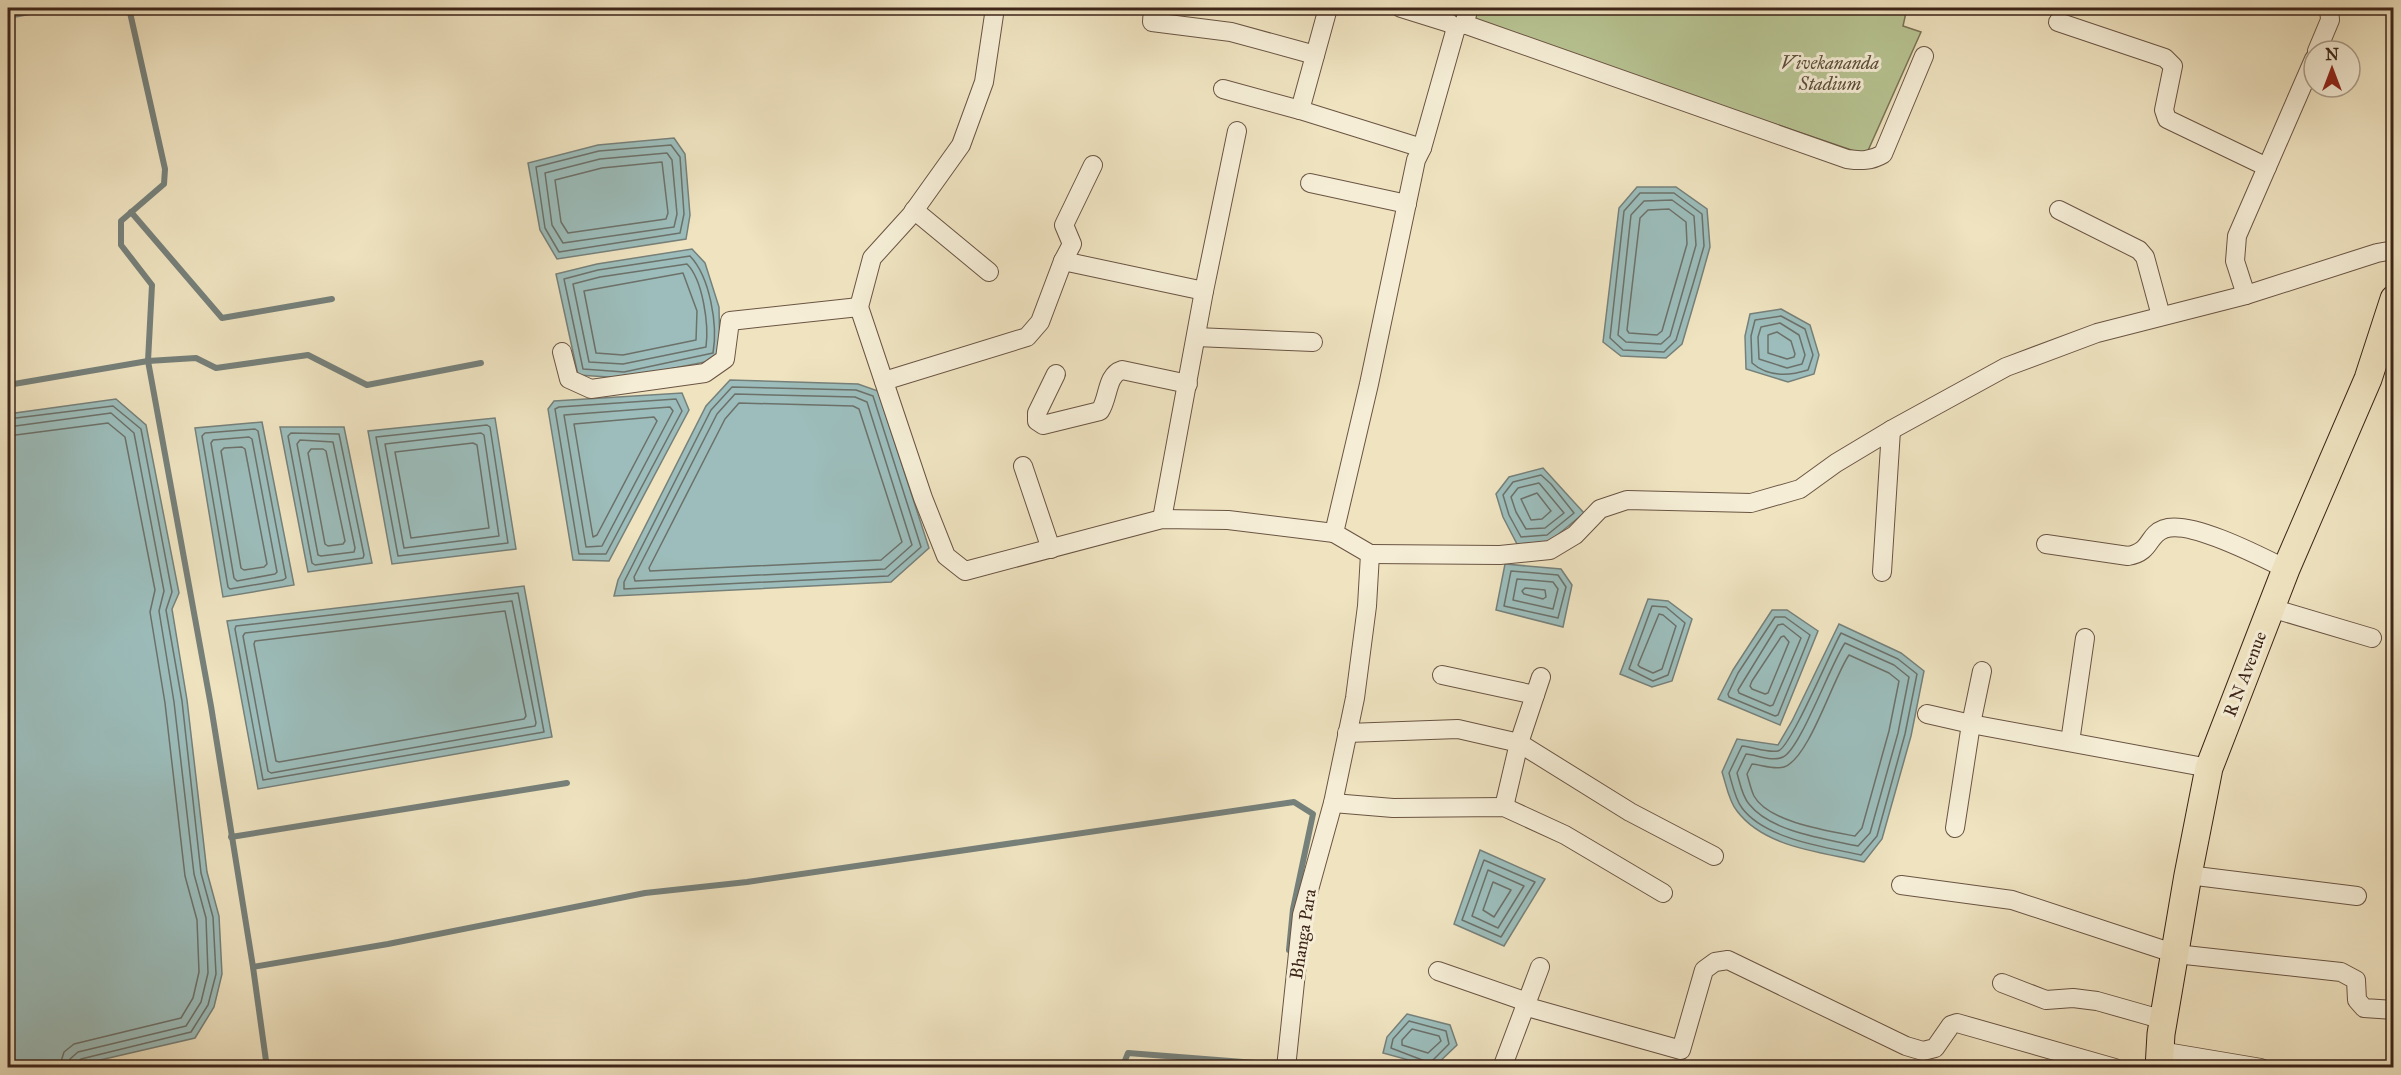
<svg xmlns="http://www.w3.org/2000/svg" width="2401" height="1075" font-family="'IM FELL Great Primer',serif">
  <style>
    .green { fill: #b8c493; stroke: #7a7456; stroke-width: 1.5 }
    .water { fill: #9cbdbb; stroke: #76807a; stroke-width: 1.5 }
    .lines { fill: none; stroke-linecap: round; stroke-linejoin: round }
    .shore { stroke: #6c716a; stroke-width: 1.5 }
    .stream { stroke: #76807a; stroke-width: 6 }
    .minor-casing { stroke: #6a5443; stroke-width: 20 }
    .primary-casing { stroke: #3d2519; stroke-width: 29 }
    .minor { stroke: #f5edd6; stroke-width: 18 }
    .primary { stroke: #efe3c0; stroke-width: 27 }
    .labels { text-anchor: middle; dominant-baseline: central; stroke-width: 6; stroke-linejoin: round; paint-order: stroke }
    .park-label { font-size: 18px; font-style: italic; fill: #5c4d38; stroke: #f5edd6 }
    .street-label { font-size: 18px; fill: #3d2519; stroke: #f5edd6 }
  </style>
  <rect width="100%" height="100%" fill="#efe3c0"/>
  <filter id="stains"><feTurbulence type="fractalNoise" baseFrequency=".00333" numOctaves="4"/><feColorMatrix values="0 0 0 0 .2 0 0 0 0 .09 0 0 0 0 .02 0 0 0 .5 -.17"/></filter>
  <radialGradient id="worn" r=".72"><stop offset=".6" stop-color="#630" stop-opacity="0"/><stop offset="1" stop-color="#630" stop-opacity=".3"/></radialGradient>
  <polygon class="green" points="1473,8 1907,8 1903,26 1921,32 1866,155 1469,20"/>
  <g class="water">
    <polygon points="674,138 685,154 690,215 686,239 557,259 540,230 528,163 598,145"/>
    <polygon points="1637,187 1676,187 1707,209 1710,247 1699,286 1682,344 1666,358 1621,356 1603,342 1619,208"/>
    <polygon points="692,249 705,263 719,307 720,359 624,378 578,375 556,274 597,264"/>
    <polygon points="1781,309 1810,325 1819,355 1814,374 1788,382 1746,369 1745,336 1750,314"/>
    <polygon points="730,380 858,384 878,391 929,548 891,582 614,596 618,580 706,406"/>
    <polygon points="682,393 689,410 609,561 573,560 548,409 554,401"/>
    <polygon points="116,399 146,425 179,593 172,609 187,700 207,872 219,916 222,974 214,1007 195,1038 70,1067 8,1067 8,414"/>
    <polygon points="495,418 516,549 392,564 368,431"/>
    <polygon points="262,422 294,585 223,597 195,428"/>
    <polygon points="280,427 344,427 372,563 308,572"/>
    <polygon points="1543,468 1584,513 1549,542 1517,544 1503,517 1496,494 1509,477"/>
    <polygon points="1505,564 1561,569 1572,585 1563,627 1496,610"/>
    <polygon points="524,586 552,737 258,789 227,621"/>
    <polygon points="1648,599 1668,601 1692,619 1672,681 1652,687 1620,674"/>
    <polygon points="1772,610 1787,610 1818,631 1780,725 1718,699 1733,670"/>
    <path d="M1839,624L1901,653L1924,671L1911,736L1882,839L1864,862C1822,852 1765,848 1737,811C1729,802 1726,784 1722,772L1737,739L1778,745L1792,721Z"/>
    <polygon points="1480,850 1545,879 1504,946 1454,924"/>
    <polygon points="1407,1014 1450,1025 1457,1045 1434,1067 1383,1053 1387,1037"/>
  </g>
  <g class="lines">
    <g class="shore">
      <polygon points="671,145 680,157 684,214 680,233 559,252 545,228 536,167 599,151"/>
      <polygon points="667,153 672,160 677,214 674,227 563,243 552,225 545,173 600,159"/>
      <polygon points="662,162 668,213 666,219 568,233 561,222 555,180 602,168"/>
      <polygon points="1640,193 1674,193 1702,214 1704,246 1693,284 1676,340 1664,352 1623,350 1610,338 1624,211"/>
      <polygon points="1644,201 1672,200 1694,216 1696,245 1670,336 1661,344 1626,342 1618,335 1631,215"/>
      <polygon points="1669,209 1686,222 1687,244 1662,331 1657,335 1629,333 1627,330 1640,218 1648,210"/>
      <path d="M690,256C710,277 718,325 713,353L624,372L583,369L564,279L598,270Z"/>
      <path d="M687,264C703,280 709,325 706,347L623,364L589,362L573,284L600,277Z"/>
      <polygon points="683,273 697,311 696,340 623,355 596,353 584,291"/>
      <path d="M1781,316L1805,329L1813,355L1808,370C1789,376 1768,377 1752,363L1751,336L1755,320Z"/>
      <polygon points="1780,323 1799,335 1805,355 1802,364 1787,368 1759,359 1758,337 1761,327"/>
      <polygon points="1777,332 1791,341 1795,354 1794,357 1787,359 1768,353 1768,335"/>
      <polygon points="732,387 856,390 873,396 921,547 888,576 624,589 624,582 711,410"/>
      <polygon points="735,394 855,397 867,402 912,545 885,569 635,581 634,577 717,414"/>
      <polygon points="676,399 682,411 606,554 579,554 555,409 559,407"/>
      <polygon points="739,403 853,406 859,409 902,542 881,560 650,571 649,568 725,419"/>
      <polygon points="670,407 673,411 602,546 586,547 564,415"/>
      <polygon points="654,417 657,421 597,535 593,537 574,424"/>
      <polyline points="8,419 113,406 141,429 172,592 166,610 182,701 201,873 213,917 216,974 208,1005 191,1032 81,1059 77,1062 76,1068"/>
      <polygon points="487,425 490,427 508,543 398,556 376,437"/>
      <polyline points="8,427 111,413 134,433 164,591 159,611 174,702 194,874 206,918 208,973 201,1002 186,1026 78,1052 70,1059 68,1068"/>
      <polygon points="255,429 258,431 286,578 283,580 230,589 228,587 202,436 205,433"/>
      <polygon points="291,433 339,434 364,555 363,558 315,565 312,563 288,436"/>
      <polygon points="481,433 484,435 499,536 404,548 385,444"/>
      <polyline points="8,436 108,423 125,437 155,590 150,612 165,703 185,876 197,920 199,972 193,998 181,1018 74,1044 64,1052 59,1068"/>
      <polygon points="249,437 252,439 277,572 275,574 237,581 234,578 211,443 213,440"/>
      <polygon points="300,440 333,442 355,548 354,552 321,556 318,555 297,444"/>
      <polygon points="473,443 477,445 489,528 411,538 395,452"/>
      <polygon points="242,447 245,449 267,564 264,567 244,570 241,568 221,451 224,448"/>
      <polygon points="311,449 323,449 326,451 345,541 343,544 328,546 325,544 308,453"/>
      <polygon points="1541,475 1551,484 1574,513 1547,535 1521,537 1509,515 1503,495 1513,482"/>
      <polygon points="1539,483 1564,513 1545,528 1526,529 1516,512 1511,497 1518,488"/>
      <polygon points="1537,493 1551,511 1542,519 1531,520 1521,499"/>
      <polygon points="1511,571 1558,575 1566,587 1558,618 1504,606"/>
      <polygon points="1517,579 1553,582 1558,589 1553,609 1513,600"/>
      <polygon points="1525,588 1545,590 1546,597 1543,599 1524,594 1522,591"/>
      <polygon points="518,593 544,732 263,780 235,629 236,626"/>
      <polygon points="512,601 536,723 535,726 271,773 268,771 243,636 245,633"/>
      <polygon points="1652,606 1666,607 1685,623 1668,675 1653,681 1629,669"/>
      <polygon points="505,611 526,716 524,719 279,762 276,761 254,644 255,641"/>
      <polygon points="1659,614 1663,615 1676,626 1662,669 1653,673 1640,667 1638,665"/>
      <polygon points="1775,617 1785,617 1810,635 1778,715 1775,716 1729,697 1728,694 1738,673"/>
      <polygon points="1783,624 1801,638 1773,705 1770,706 1739,693 1738,690 1778,625"/>
      <path d="M1841,633L1898,659L1917,674L1905,734L1877,836L1861,855C1825,847 1765,839 1742,808C1735,799 1732,783 1729,773L1742,746C1753,747 1767,753 1778,751C1790,749 1831,650 1841,633Z"/>
      <polygon points="1784,636 1789,642 1768,693 1765,694 1752,689 1750,686 1752,681 1781,637"/>
      <path d="M1845,643L1894,665L1909,677L1898,733L1870,833L1858,846C1825,839 1771,832 1749,804C1742,796 1740,783 1737,773L1746,754C1757,755 1773,762 1783,757C1800,750 1831,663 1845,643Z"/>
      <path d="M1849,655L1889,673L1899,681L1889,731L1862,828L1855,836C1828,831 1768,822 1754,796C1751,790 1749,781 1747,774L1752,764C1762,765 1774,770 1784,767C1809,759 1833,678 1849,655Z"/>
      <polygon points="1484,860 1535,882 1501,937 1462,920"/>
      <polygon points="1488,870 1524,886 1498,928 1472,916"/>
      <polygon points="1493,882 1511,890 1494,917 1483,910"/>
      <polygon points="1409,1021 1446,1031 1449,1044 1430,1063 1391,1048 1393,1039"/>
      <polygon points="1412,1029 1439,1036 1441,1041 1428,1053 1402,1045 1402,1040"/>
    </g>
    <g class="stream">
      <polyline points="129,8 165,169 164,184 121,221 121,245 152,285 148,361 211,706 253,967 267,1068"/>
      <polyline points="8,16 51,8"/>
      <polyline points="131,212 222,318 332,299"/>
      <polyline points="8,385 148,361 196,358 216,368 308,355 367,385 481,363"/>
      <polyline points="231,837 567,783"/>
      <polyline points="253,967 388,944 645,893 747,882 1294,802 1313,814 1293,909 1289,950"/>
      <polyline points="1122,1068 1128,1053 1282,1065 1282,1062"/>
    </g>
    <g class="minor-casing">
      <g id="minor">
        <polyline points="995,8 984,82 961,145 911,215 872,258 859,307 923,498 946,556 965,571 1162,519 1228,520 1334,533"/>
        <polyline points="1153,8 1152,22 1231,32 1315,55"/>
        <polyline points="1401,8 1449,23 1456,28"/>
        <polyline points="2058,22 2165,58 2173,66 2164,110 2167,119 2267,167"/>
        <path d="M1464,24L1847,159C1861,161 1871,161 1883,154L1924,56"/>
        <polyline points="2317,51 2330,20 2329,8"/>
        <polyline points="1223,89 1300,110 1422,148"/>
        <polyline points="1300,110 1328,8"/>
        <polyline points="1310,183 1407,204"/>
        <polyline points="914,210 989,272"/>
        <polyline points="2059,210 2139,250 2145,257 2161,316"/>
        <polyline points="1063,261 1072,244 1064,225 1093,165"/>
        <polyline points="2246,295 2235,261 2237,236 2314,59"/>
        <polyline points="1196,337 1313,342"/>
        <polyline points="562,352 569,379 591,389 705,373 725,359 730,321 859,307"/>
        <path d="M1056,374L1037,413V421L1043,425L1100,411C1109,398 1106,375 1122,370L1188,384"/>
        <polyline points="884,381 1027,337 1040,322 1063,261 1204,291"/>
        <polyline points="1023,466 1051,549"/>
        <polyline points="1162,519 1204,291 1237,131"/>
        <path d="M2046,544L2128,556C2152,552 2147,535 2164,529C2189,519 2262,557 2286,569"/>
        <polyline points="1370,554 1500,555 1550,550 1575,535 1600,509 1627,500 1751,503 1800,489 1836,463 1891,430 2006,367 2097,333 2246,295 2377,253 2394,250"/>
        <polyline points="1882,572 1891,430"/>
        <polyline points="2271,608 2372,638"/>
        <polyline points="1442,675 1535,695"/>
        <polyline points="1927,714 1971,724 2209,768"/>
        <polyline points="1347,733 1458,729 1519,743 1630,812 1714,856"/>
        <polyline points="2070,742 2085,638"/>
        <polyline points="1333,803 1393,808 1504,807 1565,835 1663,893"/>
        <polyline points="1504,807 1519,743 1541,677"/>
        <polyline points="1955,828 1971,724 1982,671"/>
        <polyline points="2188,875 2357,896"/>
        <polyline points="1901,885 2012,900 2176,954 2341,972 2356,980 2357,1000 2364,1008 2394,1010"/>
        <polyline points="1438,971 1527,1002"/>
        <polyline points="2002,983 2046,1000 2073,998 2097,1001 2164,1020"/>
        <polyline points="1524,1006 1681,1050 1704,970 1715,962 1728,960 1906,1046 1923,1051 1935,1048 1951,1025 1957,1023 2115,1068"/>
        <polyline points="2160,1051 2261,1068"/>
        <polyline points="1286,1068 1302,915 1333,803 1355,698 1367,606 1370,554 1334,533 1369,384 1416,160 1422,148 1456,28 1464,24 1469,8"/>
        <polyline points="1502,1068 1540,967"/>
      </g>
    </g>
    <g class="primary-casing">
      <polyline id="primary" points="2159,1068 2161,1034 2188,875 2209,768 2286,569 2368,379 2394,299"/>
    </g>
    <use href="#minor" class="minor"/>
    <use href="#primary" class="primary"/>
  </g>
  <g class="labels">
    <g class="park-label">
      <text x="1830" y="63">Vivekananda<tspan x="1830" dy="21">Stadium</tspan></text>
    </g>
    <g class="street-label">
      <text transform="translate(2245 674) rotate(-69)">R N Avenue</text>
      <text transform="translate(1303 934) rotate(-81)">Bhanga Para</text>
    </g>
  </g>
  <rect width="2401" height="1075" fill="none" stroke="#efe3c0" stroke-width="30"/>
  <rect x="9" y="9" width="2383" height="1057" fill="none" stroke="#3d2519" stroke-width="3"/>
  <rect x="15" y="15" width="2371" height="1045" fill="none" stroke="#3d2519" stroke-width="1.5"/>
  <g transform="translate(2332 69)"><circle r="28" fill="#f5edd6" stroke="#ab9d8a" stroke-width="1.5"/>
  <path d="M0-4.5L10 22L0 15L-10 22Z" fill="#8f2418"/>
  <text y="-9" font-size="16" font-weight="bold" text-anchor="middle" fill="#3d2519">N</text>
  </g>
  <rect width="100%" height="100%" filter="url(#stains)"/>
  <rect width="100%" height="100%" fill="url(#worn)"/>
</svg>
